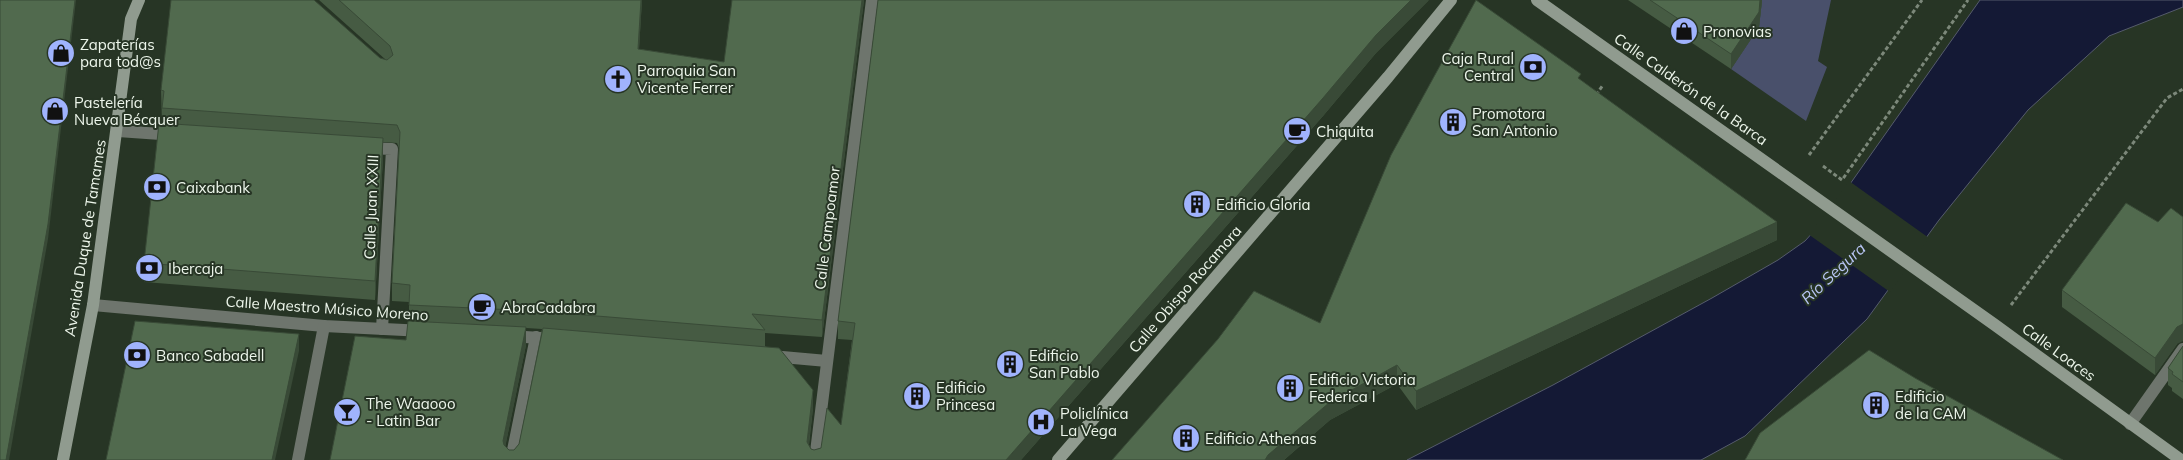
<svg xmlns="http://www.w3.org/2000/svg" width="2183" height="460" font-family="Mulish,sans-serif">
  <style>
    .grass { fill: #49506b }
    .water { fill: #141935; stroke: #555b6c }
    .pier { fill: #273525 }
    .lines { fill: none; stroke-linecap: round; stroke-linejoin: round }
    .path { stroke: #7c887a; stroke-width: 3; stroke-dasharray: 4 2.5; stroke-linecap: butt }
    .street { stroke: #6e756d; stroke-width: 12 }
    .secondary { stroke: #909b8f; stroke-width: 12 }
    .wall { fill: #465b43; fill-rule: evenodd }
    .shaded-wall { fill: #394a37 }
    .building { fill: #516a4e; stroke: #394a37 }
    .labels { text-anchor: middle; dominant-baseline: central; stroke-width: 4; stroke-linejoin: round; paint-order: stroke }
    .poi-label { font-size: 15px; fill: #edf6eb; stroke: #273525; text-anchor: start }
    .street-label { font-size: 15px; fill: #edf6eb; stroke: #273525 }
    .water-label { font-size: 16px; font-style: italic; fill: #b9c6f5; stroke: #273525 }
  </style>
  <rect width="100%" height="100%" fill="#273525"/>
  <polygon class="grass" points="1762,0 1831,0 1818,61 1827,67 1806,121 1731,69 1759,27"/>
  <polygon class="water" points="1980,0 2183,0 2183,7 2109,36 2028,110 1939,220 1867,319 1745,436 1701,460 1407,460 1553,385 1712,298 1778,260 1805,241 1826,218"/>
  <polygon class="pier" points="1849,181 1929,238 1890,292 1808,234 1824,216"/>
  <g class="lines">
    <g class="path">
      <polyline points="1596,95 1603,85"/>
      <polyline points="1809,155 1922,0"/>
      <polyline points="1823,166 1842,180 1968,0"/>
      <polyline points="2011,305 2167,98 2183,89"/>
    </g>
    <g class="street">
      <polyline points="118,131 175,135"/>
      <polyline points="367,148 392,149 382,329"/>
      <polyline points="93,305 324,326 424,331"/>
      <polyline points="509,336 557,339"/>
      <polyline points="771,356 827,361"/>
      <polyline points="2130,424 2183,349"/>
      <polyline points="298,460 324,326"/>
      <polyline points="511,460 536,337"/>
      <polyline points="815,460 872,0"/>
    </g>
    <g class="secondary">
      <polyline points="1537,0 1995,325 2181,460"/>
      <polyline points="63,460 93,305 131,19 139,0"/>
      <polyline points="1058,460 1388,77 1451,0"/>
    </g>
  </g>
  <g class="wall">
    <path d="M319,0H642L639,49L724,62L864,0L822,337L765,333V346L813,408L809,445L811,449L814,450L821,448L841,425L852,340L838,339V321L1429,0L1376,53L1323,116L1021,460H330L406,340L409,321V302L392,301V283L399,148L397,143L383,142V157L375,300L144,282V263L162,123L161,90L380,58L386,60ZM526,328L542,329L519,444L514,450H509L505,447L526,345Z"/>
    <polygon points="1628,0 1762,0 1759,27 1731,69"/>
    <polygon points="1581,80 1777,240 1416,410 1397,384 1330,420 1284,460 1112,460 1320,323"/>
    <polygon points="2158,222 2177,344 2155,375 2062,307 2062,290"/>
    <polygon points="2183,346 2183,399 2172,391 2172,388 2168,385 2168,368"/>
  </g>
  <g class="shaded-wall">
    <polygon points="75,0 76,0 48,239 9,460 6,460"/>
    <polygon points="641,0 642,0 638,66 638,49"/>
    <polygon points="862,0 864,0 822,337 822,320"/>
    <polygon points="1411,0 1429,0 1376,53 1323,116 1021,460 1006,460 1376,35"/>
    <polygon points="1760,0 1762,0 1759,27 1731,69 1731,54"/>
    <polygon points="383,138 383,157 375,300 375,281"/>
    <polygon points="1777,222 1777,240 1416,410 1416,391"/>
    <polygon points="2183,324 2183,341 2177,344 2155,375 2155,358 2177,327"/>
    <polygon points="526,327 526,345 503,458 503,441"/>
    <polygon points="299,334 299,351 275,460 272,460"/>
    <polygon points="1397,365 1397,384 1330,420 1284,460 1265,460 1268,455 1330,402"/>
    <polygon points="813,390 813,408 807,459 807,442"/>
  </g>
  <g class="building">
    <polygon points="0,0 75,0 48,224 6,460 0,460"/>
    <polygon points="171,0 314,0 380,58 387,60 393,55 390,46 339,0 641,0 638,49 724,62 732,0 862,0 822,320 752,314 765,330 537,311 409,305 410,285 392,283 400,132 397,125 162,108 164,91 161,90"/>
    <polygon points="878,0 1411,0 1376,35 1323,98 1006,460 330,460 355,336 406,340 408,321 526,327 503,441 504,445 509,450 514,450 519,444 543,328 779,348 813,390 807,442 811,449 814,450 821,448 827,408 841,425 855,323 838,321"/>
    <polygon points="1476,0 1581,74 1578,78 1777,222 1416,391 1397,365 1330,402 1268,455 1265,460 1112,460 1218,339 1254,291 1320,323 1391,155"/>
    <polygon points="1650,0 1760,0 1759,12 1731,54"/>
    <polygon points="159,123 383,138 375,281 144,263"/>
    <polygon points="2126,203 2158,222 2171,208 2183,217 2183,324 2177,327 2155,358 2062,290"/>
    <polygon points="135,321 299,334 272,460 106,460"/>
    <polygon points="2183,346 2183,382 2172,374 2173,372 2168,368"/>
    <polygon points="1869,350 1915,378 2063,460 1745,460 1760,433"/>
  </g>
  <defs>
    <g id="shop-disc" transform="scale(1.4375)"><circle r="9.5" fill="#a0b3fd" stroke="#273525"/><path d="M-5-2.5h2.3a2.7 3.5 0 0 1 5.4 0H5L5.5 6h-11ZM-1.5-2.5h3a1.5 2.3 0 0 0-3 0Z" fill="#111"/></g>
    <g id="bank-disc" transform="scale(1.4375)"><circle r="9.5" fill="#a0b3fd" stroke="#273525"/><path d="M-6-4H6V4H-6ZM0-2.3a2.3 2.3 0 1 0 0 4.6a2.3 2.3 0 1 0 0-4.6Z" fill="#111"/></g>
    <g id="church-disc" transform="scale(1.4375)"><circle r="9.5" fill="#a0b3fd" stroke="#273525"/><path d="M-1.2-6h2.4v3.5h3.3v2.4h-3.3V6h-2.4V-.1h-3.3v-2.4h3.3Z" fill="#111"/></g>
    <g id="building-disc" transform="scale(1.4375)"><circle r="9.5" fill="#a0b3fd" stroke="#273525"/><path d="M-4-6H4V6H1V3H-1V6H-4ZM-2.5-4.3h1.7v1.8h-1.7ZM.8-4.3h1.7v1.8H.8ZM-2.5-1h1.7V.8h-1.7ZM.8-1h1.7V.8H.8Z" fill="#111"/></g>
    <g id="cafe-disc" transform="scale(1.4375)"><circle r="9.5" fill="#a0b3fd" stroke="#273525"/><path d="M-5.5-4.5H6V0H3Q3 3.5 0 3.5H-2.5Q-5.5 3.5-5.5 0ZM3-3.2v2h1.7v-2ZM-6 4.5H4V6H-6Z" fill="#111"/></g>
    <g id="bar-disc" transform="scale(1.4375)"><circle r="9.5" fill="#a0b3fd" stroke="#273525"/><path d="M-6-5H6L.8 .8V4.5H3.5V6h-7V4.5H-.8V.8Z" fill="#111"/></g>
    <g id="hospital-disc" transform="scale(1.4375)"><circle r="9.5" fill="#a0b3fd" stroke="#273525"/><path d="M-5-5h3v3.5h4V-5h3V5h-3V1.5h-4V5h-3Z" fill="#111"/></g>
  </defs>
  <g fill-rule="evenodd">
    <use href="#shop-disc" x="1684" y="31"/>
    <use href="#shop-disc" x="61" y="53"/>
    <use href="#bank-disc" x="1533" y="67"/>
    <use href="#church-disc" x="618" y="79"/>
    <use href="#shop-disc" x="55" y="111"/>
    <use href="#building-disc" x="1453" y="122"/>
    <use href="#cafe-disc" x="1297" y="131"/>
    <use href="#bank-disc" x="157" y="187"/>
    <use href="#building-disc" x="1197" y="204"/>
    <use href="#bank-disc" x="149" y="268"/>
    <use href="#cafe-disc" x="482" y="307"/>
    <use href="#bank-disc" x="137" y="355"/>
    <use href="#building-disc" x="1010" y="364"/>
    <use href="#building-disc" x="1290" y="388"/>
    <use href="#building-disc" x="917" y="396"/>
    <use href="#building-disc" x="1876" y="405"/>
    <use href="#bar-disc" x="347" y="412"/>
    <use href="#hospital-disc" x="1041" y="422"/>
    <use href="#building-disc" x="1186" y="438"/>
  </g>
  <g class="labels">
    <g class="poi-label">
      <text x="1703" y="31">Pronovias</text>
      <text x="80" y="44">Zapaterías<tspan x="80" dy="17">para tod@s</tspan></text>
      <text x="1514" y="58" text-anchor="end">Caja Rural<tspan x="1514" dy="17">Central</tspan></text>
      <text x="637" y="70">Parroquia San<tspan x="637" dy="17">Vicente Ferrer</tspan></text>
      <text x="74" y="102">Pastelería<tspan x="74" dy="17">Nueva Bécquer</tspan></text>
      <text x="1472" y="113">Promotora<tspan x="1472" dy="17">San Antonio</tspan></text>
      <text x="1316" y="131">Chiquita</text>
      <text x="176" y="187">Caixabank</text>
      <text x="1216" y="204">Edificio Gloria</text>
      <text x="168" y="268">Ibercaja</text>
      <text x="501" y="307">AbraCadabra</text>
      <text x="156" y="355">Banco Sabadell</text>
      <text x="1029" y="355">Edificio<tspan x="1029" dy="17">San Pablo</tspan></text>
      <text x="1309" y="379">Edificio Victoria<tspan x="1309" dy="17">Federica I</tspan></text>
      <text x="936" y="387">Edificio<tspan x="936" dy="17">Princesa</tspan></text>
      <text x="1895" y="396">Edificio<tspan x="1895" dy="17">de la CAM</tspan></text>
      <text x="366" y="403">The Waaooo<tspan x="366" dy="17">- Latin Bar</tspan></text>
      <text x="1060" y="413">Policlínica<tspan x="1060" dy="17">La Vega</tspan></text>
      <text x="1205" y="438">Edificio Athenas</text>
    </g>
    <g class="street-label">
      <text transform="translate(1691 89) rotate(35)">Calle Calderón de la Barca</text>
      <text transform="translate(371 207) rotate(-88)">Calle Juan XXIII</text>
      <text transform="translate(827 228) rotate(-83)">Calle Campoamor</text>
      <text transform="translate(85 238) rotate(-81)">Avenida Duque de Tamames</text>
      <text transform="translate(1185 289) rotate(-49)">Calle Obispo Rocamora</text>
      <text transform="translate(327 308) rotate(4)">Calle Maestro Músico Moreno</text>
      <text transform="translate(2059 352) rotate(36)">Calle Loaces</text>
    </g>
    <g class="water-label">
      <text transform="translate(1833 273) rotate(-43)">Río Segura</text>
    </g>
  </g>
</svg>
